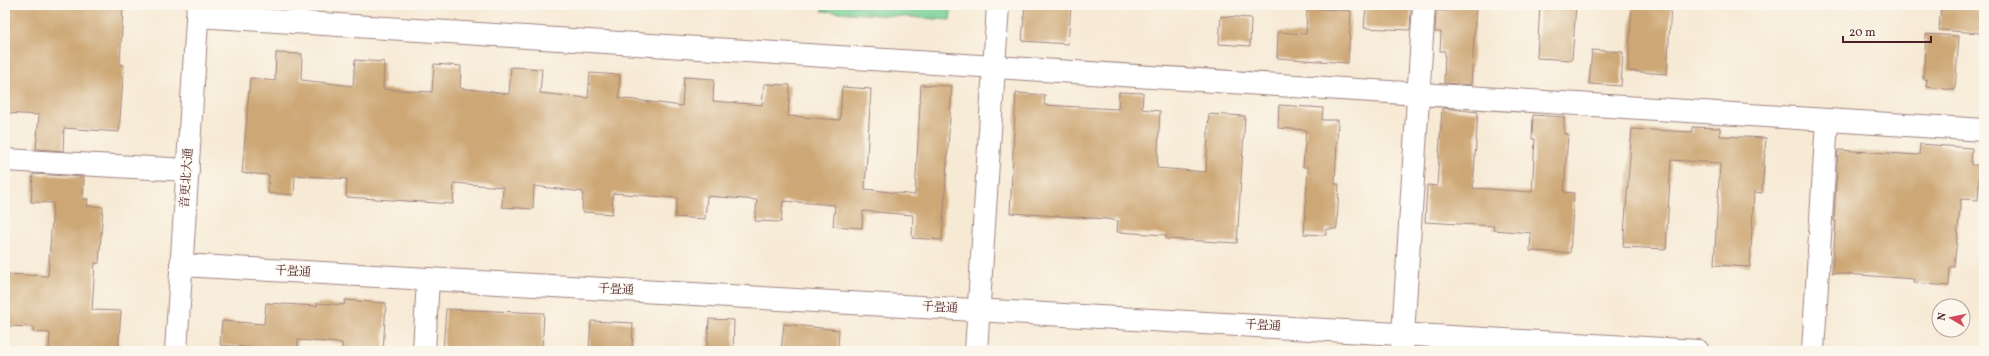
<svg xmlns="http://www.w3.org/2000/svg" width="1989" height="356" font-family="Vollkorn,'Noto Serif JP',serif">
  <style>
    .green { fill: #76cf96; stroke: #607760 }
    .building { fill: #cda776 }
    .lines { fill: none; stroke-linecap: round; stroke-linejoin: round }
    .minor-casing { stroke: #a08480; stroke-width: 24 }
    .minor { stroke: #fff; stroke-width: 22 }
    .labels { text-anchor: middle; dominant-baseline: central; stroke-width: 3; stroke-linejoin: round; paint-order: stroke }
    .street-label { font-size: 12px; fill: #4a1f2b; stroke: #fbf7ec }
  </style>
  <rect width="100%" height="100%" fill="#fbf7ec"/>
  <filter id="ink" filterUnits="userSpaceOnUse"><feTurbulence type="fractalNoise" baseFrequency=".025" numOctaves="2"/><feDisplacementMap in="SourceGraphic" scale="8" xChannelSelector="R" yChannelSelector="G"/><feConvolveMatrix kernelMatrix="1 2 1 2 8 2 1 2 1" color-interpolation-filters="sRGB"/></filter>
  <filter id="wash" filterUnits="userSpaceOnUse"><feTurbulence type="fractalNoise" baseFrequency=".012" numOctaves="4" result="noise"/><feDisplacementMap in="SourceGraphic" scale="16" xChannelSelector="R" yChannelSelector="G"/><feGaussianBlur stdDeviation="0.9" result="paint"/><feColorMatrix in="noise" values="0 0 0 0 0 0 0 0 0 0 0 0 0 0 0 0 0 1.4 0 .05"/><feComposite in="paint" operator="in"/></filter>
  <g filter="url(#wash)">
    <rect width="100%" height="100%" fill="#f7ead5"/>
    <polygon class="green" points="823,5 952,5 950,20 822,11"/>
    <g id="blocks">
      <g class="building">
        <polygon points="5,5 123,7 120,65 124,65 119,132 64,128 63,151 36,149 39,115 5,113"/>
        <polygon points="1025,5 1071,5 1068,44 1022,41"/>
        <polygon points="1366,5 1403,5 1403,8 1411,9 1410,30 1364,28"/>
        <polygon points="1448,5 1476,6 1471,85 1444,83 1445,51 1440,51 1441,32 1435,32 1436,11 1447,11"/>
        <polygon points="1540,5 1576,5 1572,60 1537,58"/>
        <polygon points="1632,5 1671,5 1667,74 1628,71"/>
        <polygon points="1941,5 1982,5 1980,33 1939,30"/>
        <polygon points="1307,8 1351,11 1348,63 1277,58 1278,32 1306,34"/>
        <polygon points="1221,16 1251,18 1250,46 1219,44"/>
        <polygon points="1926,34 1959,36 1955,90 1926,87 1927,79 1923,79"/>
        <polygon points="1592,50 1623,52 1621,86 1589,84"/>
        <polygon points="276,53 302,54 301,80 353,86 355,60 384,62 383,89 432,92 434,64 461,66 460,88 509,94 511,67 542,69 540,93 588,98 590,73 620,75 619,98 682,106 684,77 714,79 713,101 762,105 764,84 790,85 788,116 840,120 842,87 871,89 865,189 915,195 921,85 952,86 942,240 912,238 913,215 863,211 862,228 833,226 835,205 783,201 781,222 755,221 757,200 707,196 705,219 675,217 677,198 613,193 612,214 582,212 583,192 534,186 533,209 502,207 503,187 454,183 453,204 346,197 347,179 295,175 294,195 268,193 269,175 242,173 250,78 275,81"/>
        <polygon points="1119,92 1143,93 1142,109 1160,111 1157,168 1206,172 1209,114 1245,116 1237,243 1166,239 1166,235 1117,232 1118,221 1107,219 1010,213 1016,93 1045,95 1044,105 1118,109"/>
        <polygon points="1279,105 1323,108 1322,120 1338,120 1335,184 1339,184 1337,226 1336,229 1326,229 1326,235 1304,234 1308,167 1303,167 1306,130 1278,128"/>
        <polygon points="1442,108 1478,112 1473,188 1532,192 1535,139 1532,139 1533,115 1564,117 1564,134 1568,134 1564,192 1574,193 1570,253 1530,251 1531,233 1493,230 1494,226 1425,222 1427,185 1437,186"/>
        <polygon points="1692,127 1720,128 1720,136 1766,138 1762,193 1754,192 1750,267 1714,265 1720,163 1671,160 1666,249 1623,247 1632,129 1692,132"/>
        <polygon points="1920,144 1972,148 1971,165 1980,165 1978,200 1961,199 1954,267 1950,267 1949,286 1913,283 1914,279 1832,273 1836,221 1834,221 1838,150 1919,155"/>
        <polygon points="33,174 84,177 83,199 88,199 87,206 103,207 99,263 95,263 92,310 121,311 118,351 49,351 50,333 33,332 34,327 5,326 5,274 48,276 53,203 31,202"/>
        <polygon points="345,300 386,303 383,351 342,351 342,343 298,340 297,351 220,345 222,321 264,324 266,303 317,306 317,303 344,305"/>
        <polygon points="446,309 544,313 542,351 443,351"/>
        <polygon points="709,319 734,320 733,351 707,351"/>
        <polygon points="591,321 633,323 632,351 589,351"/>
        <polygon points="784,324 839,330 838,351 781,351"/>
      </g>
    </g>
  </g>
  <g filter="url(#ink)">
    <use href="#blocks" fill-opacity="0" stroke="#a08480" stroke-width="1"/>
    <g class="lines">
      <g class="minor-casing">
        <g id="minor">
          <polyline points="197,16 1984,130"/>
          <polyline points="5,160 188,170"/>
          <polyline points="181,265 1698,351"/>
          <polyline points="176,351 198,5"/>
          <polyline points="424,351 428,279"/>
          <polyline points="976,351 998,5"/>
          <polyline points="1402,351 1424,5"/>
          <polyline points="1813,351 1827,120"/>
        </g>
      </g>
      <use href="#minor" class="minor"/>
    </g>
  </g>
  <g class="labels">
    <g class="street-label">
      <text transform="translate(187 178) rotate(-86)">音更北大通</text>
      <text transform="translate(293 272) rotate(3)">千畳通</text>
      <text transform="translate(616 290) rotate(3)">千畳通</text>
      <text transform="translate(940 308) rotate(3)">千畳通</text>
      <text transform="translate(1263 326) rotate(3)">千畳通</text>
    </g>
  </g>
  <rect width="1989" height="356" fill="none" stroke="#fbf7ec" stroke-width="20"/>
  <g transform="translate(1951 318) rotate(279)"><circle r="19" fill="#fbf7ec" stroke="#b4a19f"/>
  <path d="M0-3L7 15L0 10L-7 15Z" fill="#d1495b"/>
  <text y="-6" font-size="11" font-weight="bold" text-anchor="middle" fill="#4a1f2b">N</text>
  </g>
  <path d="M1843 36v6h88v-6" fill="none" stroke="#4a1f2b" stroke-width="2"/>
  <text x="1849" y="36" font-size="12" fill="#4a1f2b" stroke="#fbf7ec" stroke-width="3" paint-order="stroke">20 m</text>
</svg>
